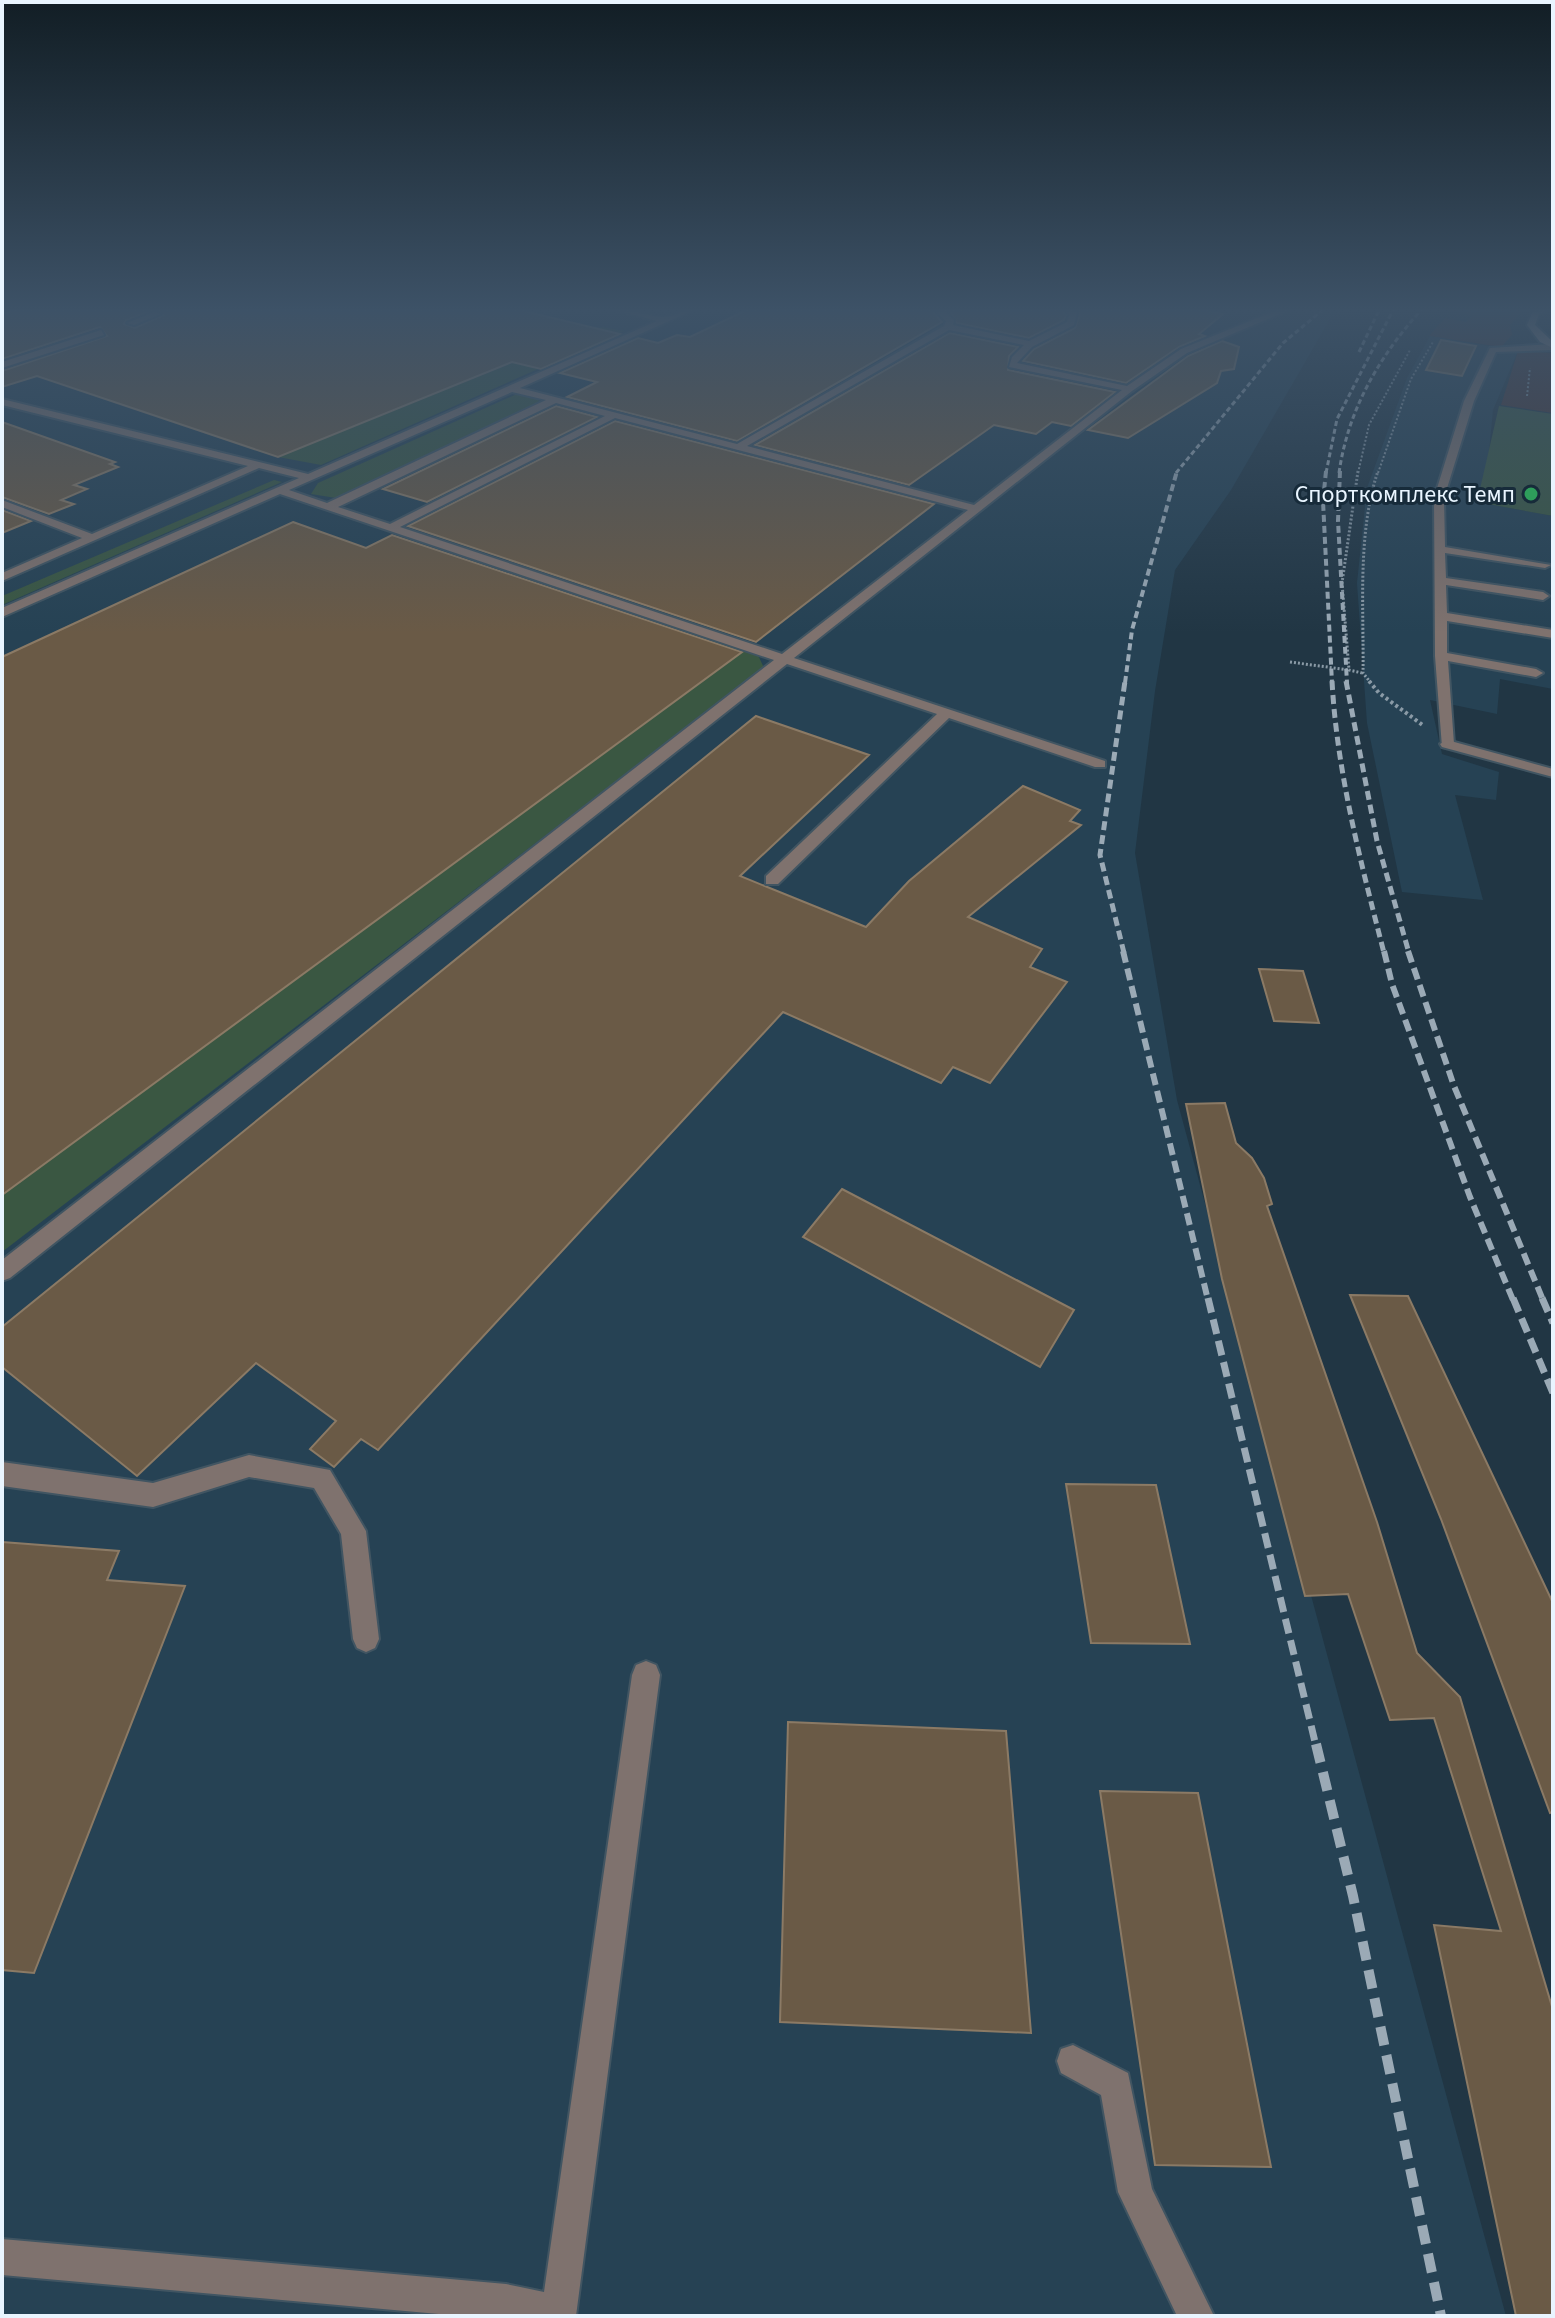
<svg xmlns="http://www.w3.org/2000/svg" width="1555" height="2318" font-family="'Source Sans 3',sans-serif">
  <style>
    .commercial { fill: #493435 }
    .built { fill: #264254 }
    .green { fill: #3a5742 }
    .building { fill: #6a5a46; stroke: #8b7a65; stroke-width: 2; fill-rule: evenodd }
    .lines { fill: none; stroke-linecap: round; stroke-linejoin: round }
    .lane-casing { stroke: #415562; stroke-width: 4 }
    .street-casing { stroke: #415562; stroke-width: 4 }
    .secondary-casing { stroke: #415562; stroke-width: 4 }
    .path-far2 { stroke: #8a9aa6; stroke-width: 2; stroke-dasharray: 2 2; stroke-linecap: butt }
    .path-far1 { stroke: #8a9aa6; stroke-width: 3; stroke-dasharray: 2 2; stroke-linecap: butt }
    .path { stroke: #8a9aa6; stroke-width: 4; stroke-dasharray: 3 3; stroke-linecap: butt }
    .lane { fill: #7f726e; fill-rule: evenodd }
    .street { fill: #7f726e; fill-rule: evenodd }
    .secondary { fill: #a9958f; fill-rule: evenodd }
    .rail-far5 { stroke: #9baab6; stroke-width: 3; stroke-dasharray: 5 3; stroke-linecap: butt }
    .rail-far4 { stroke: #9baab6; stroke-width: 4; stroke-dasharray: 7 4; stroke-linecap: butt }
    .rail-far3 { stroke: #9baab6; stroke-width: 5; stroke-dasharray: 9 5; stroke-linecap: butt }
    .rail-far2 { stroke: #9baab6; stroke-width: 6; stroke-dasharray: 12 6; stroke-linecap: butt }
    .rail-far1 { stroke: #9baab6; stroke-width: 7; stroke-dasharray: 15 7; stroke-linecap: butt }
    .rail { stroke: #9baab6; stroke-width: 10; stroke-dasharray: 19 10; stroke-linecap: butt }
    .leisure-dot { fill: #2e9e5b; stroke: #172b3a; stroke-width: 3 }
    .labels { text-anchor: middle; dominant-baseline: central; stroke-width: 6; stroke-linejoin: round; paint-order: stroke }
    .far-poi-label { font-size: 24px; fill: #e9f5ff; stroke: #172b3a; text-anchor: end }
  </style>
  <rect width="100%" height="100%" fill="#213644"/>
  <g class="commercial">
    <polygon points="1455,308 1526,308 1510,325 1512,335 1501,347 1429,336 1445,318 1466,322 1472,316 1452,311"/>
    <polygon points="1518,351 1553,353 1553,413 1501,405"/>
  </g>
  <g class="built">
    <polygon points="19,308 1347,308 1330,319 1231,490 1175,570 1155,691 1135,853 1177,1100 1506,2316 2,2316 2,313"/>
    <polygon points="1430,336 1518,351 1493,410 1488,462 1478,502 1553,516 1553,689 1500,679 1497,714 1430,700 1442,754 1499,772 1496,800 1455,795 1483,900 1402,892 1367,723 1357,583 1367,488 1407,378"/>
  </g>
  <g class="green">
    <polygon points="602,327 624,331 321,465 278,457"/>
    <polygon points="519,393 540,399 536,405 364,489 336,498 311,494 318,483"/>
    <polygon points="1499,406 1553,414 1553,516 1477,502"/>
    <polygon points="274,480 282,482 2,605 2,596"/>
    <polygon points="715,639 758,655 764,668 2,1252 2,1195 728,663 698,651"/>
  </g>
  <g class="building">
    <path d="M24,308H511L620,334L541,369L512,362L278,457L37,376L2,387V371L107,336L100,327L2,359V314ZM155,309L164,315L135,328L124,324L126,320Z"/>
    <polygon points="751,308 938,308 934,313 942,322 737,441 567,397 597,382 560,373 638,338 658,343 677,335 690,337"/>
    <polygon points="957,308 1060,308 1066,315 1064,320 1029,338 957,323 951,313"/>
    <polygon points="1077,308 1191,308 1223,314 1199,334 1205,336 1179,347 1126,383 1023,361 1034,349 1075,328 1080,314"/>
    <polygon points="950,333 1018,347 1009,356 1008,370 1115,392 1071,426 1052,422 1036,434 994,425 909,485 755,445"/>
    <polygon points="1441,340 1476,346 1462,376 1426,370"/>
    <polygon points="1222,341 1239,347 1234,369 1221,371 1217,383 1128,438 1088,430 1188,356"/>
    <polygon points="556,406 597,417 427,502 383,489"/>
    <polygon points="615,421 934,504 756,642 408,526"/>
    <polygon points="2,422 115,462 110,464 118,467 74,485 87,489 61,500 74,504 49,514 2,497"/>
    <polygon points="2,510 31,521 2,533"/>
    <polygon points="293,522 366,548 392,535 742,652 2,1195 2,657"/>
    <polygon points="756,716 869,755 740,876 866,927 909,881 1023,786 1080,810 1070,821 1081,825 968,917 1042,949 1030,967 1067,982 990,1083 953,1067 941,1083 783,1012 378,1450 361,1439 334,1467 310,1449 336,1421 256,1363 137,1476 2,1367 2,1327"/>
    <polygon points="1259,969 1303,971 1319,1023 1274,1021"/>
    <polygon points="1225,1103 1236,1143 1252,1158 1264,1178 1272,1204 1267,1206 1377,1522 1417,1653 1460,1697 1553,2010 1553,2316 1516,2316 1434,1925 1501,1931 1434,1718 1390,1720 1348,1594 1305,1596 1222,1279 1186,1104"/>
    <polygon points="842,1189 1074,1310 1040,1367 803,1237"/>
    <polygon points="1350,1295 1408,1296 1553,1603 1553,1812 1550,1813 1441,1519"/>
    <polygon points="1066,1484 1156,1485 1190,1644 1091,1643"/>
    <polygon points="2,1542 119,1551 107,1580 185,1586 34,1973 2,1970"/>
    <polygon points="788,1722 1006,1731 1031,2033 780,2022"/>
    <polygon points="1100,1791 1198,1793 1271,2167 1155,2165"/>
  </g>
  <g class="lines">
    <g class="lane-casing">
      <g id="lane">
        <path d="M609,308C627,308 643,315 661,317C673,318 685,308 698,308L520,388L737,444L944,326L946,321L937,313L944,308H954L946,313L954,320L953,325L1029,341L1067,322L1069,314L1063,308H1072L1077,313L1074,325L1032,347L1017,363L1127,386L1181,349L1282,308H1294L1187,353L1132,391L794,658L1105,761V767H1095L949,718L778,884H766V876L937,714L787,664L10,1278L2,1281V1260L774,660L280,494L2,617V608L299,478L259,468L2,581V573L82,538L2,507V500L92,534L248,466L2,405V399L308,474L657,321ZM949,330L1024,345L1012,357L1009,367L1122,390L974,505L747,446ZM512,392L546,400L327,503L289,490ZM556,403L605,416L390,524L338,507ZM615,418L968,510L782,654L400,527Z"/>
        <polygon points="154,312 161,314 134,325 127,323"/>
        <polygon points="101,330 104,335 2,368 2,362"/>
        <polygon points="1553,344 1553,350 1496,352 1474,401 1444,498 1445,547 1551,565 1545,568 1445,553 1446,578 1543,592 1549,596 1543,600 1446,585 1447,613 1553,630 1553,638 1447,621 1447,653 1536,669 1543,673 1536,677 1448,661 1454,744 1442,747 1435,656 1434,498 1464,401 1490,348"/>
        <polygon points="249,1455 330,1470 366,1531 379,1639 375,1648 366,1652 357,1648 353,1639 341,1534 314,1488 249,1477 153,1507 2,1486 2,1462 153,1483"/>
        <polygon points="646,1661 656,1665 660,1675 576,2316 461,2316 2,2275 2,2239 506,2284 544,2292 632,1675 636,1665"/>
        <polygon points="1073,2045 1128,2073 1152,2189 1214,2316 1177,2316 1118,2192 1101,2095 1061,2073 1057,2061 1061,2049"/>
      </g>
    </g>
    <g class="street-casing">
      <polygon id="street" points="1447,740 1553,769 1553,777 1442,747 1440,744"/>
    </g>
    <g class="secondary-casing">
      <polygon id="secondary" points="1540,308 1551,308 1539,314 1535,325 1553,342 1553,348 1540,342 1527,325 1533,311"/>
    </g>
    <g class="path-far2">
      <polyline points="2,309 5,308"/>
      <polyline points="1527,396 1530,368"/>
      <polyline points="1358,473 1369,425 1410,350"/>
      <polyline points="1378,473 1411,379 1433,342"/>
    </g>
    <g class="path-far1">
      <polyline points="1358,471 1342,583 1349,670 1362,673"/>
      <polyline points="1290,662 1349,670"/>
      <path d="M1371,683L1363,673C1364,608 1357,533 1378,471"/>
    </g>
    <polyline class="path" points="1369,681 1379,693 1424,726"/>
    <use href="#lane" class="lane"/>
    <use href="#street" class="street"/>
    <use href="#secondary" class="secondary"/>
    <g class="rail-far5">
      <polyline points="1359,352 1380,308"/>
      <polyline points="1176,473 1283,343 1325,308"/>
      <polyline points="1326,473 1337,419 1394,308"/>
      <path d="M1339,473C1348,409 1380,355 1423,308"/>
    </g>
    <g class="rail-far4">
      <polyline points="1326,471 1323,501 1332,683"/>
      <polyline points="1340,471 1338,521 1347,683"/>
      <polyline points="1125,683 1132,630 1177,471"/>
    </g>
    <g class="rail-far3">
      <path d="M1332,681C1337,773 1361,863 1384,953"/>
      <polyline points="1346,681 1377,841 1409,953"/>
      <polyline points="1124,953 1100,855 1125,681"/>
    </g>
    <g class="rail-far2">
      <polyline points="1123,951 1208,1300"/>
      <polyline points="1384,951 1392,984 1470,1197 1513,1300"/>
      <polyline points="1408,951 1454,1086 1543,1300"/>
    </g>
    <g class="rail-far1">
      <polyline points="1208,1298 1316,1746"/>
      <polyline points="1513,1298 1553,1393"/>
      <polyline points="1542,1298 1553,1323"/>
    </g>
    <polyline class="rail" points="1316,1744 1353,1896 1441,2316"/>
  </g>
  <linearGradient id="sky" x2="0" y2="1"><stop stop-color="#121e25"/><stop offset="0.49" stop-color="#3d5267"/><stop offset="1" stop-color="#3d5267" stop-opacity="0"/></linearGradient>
  <rect width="1555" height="633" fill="url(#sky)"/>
  <circle class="leisure-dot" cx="1531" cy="494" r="8"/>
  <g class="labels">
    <g class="far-poi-label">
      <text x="1515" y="494">Спорткомплекс Темп</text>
    </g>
  </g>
  <rect width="1555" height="2318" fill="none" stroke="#e9f5ff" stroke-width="8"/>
</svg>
